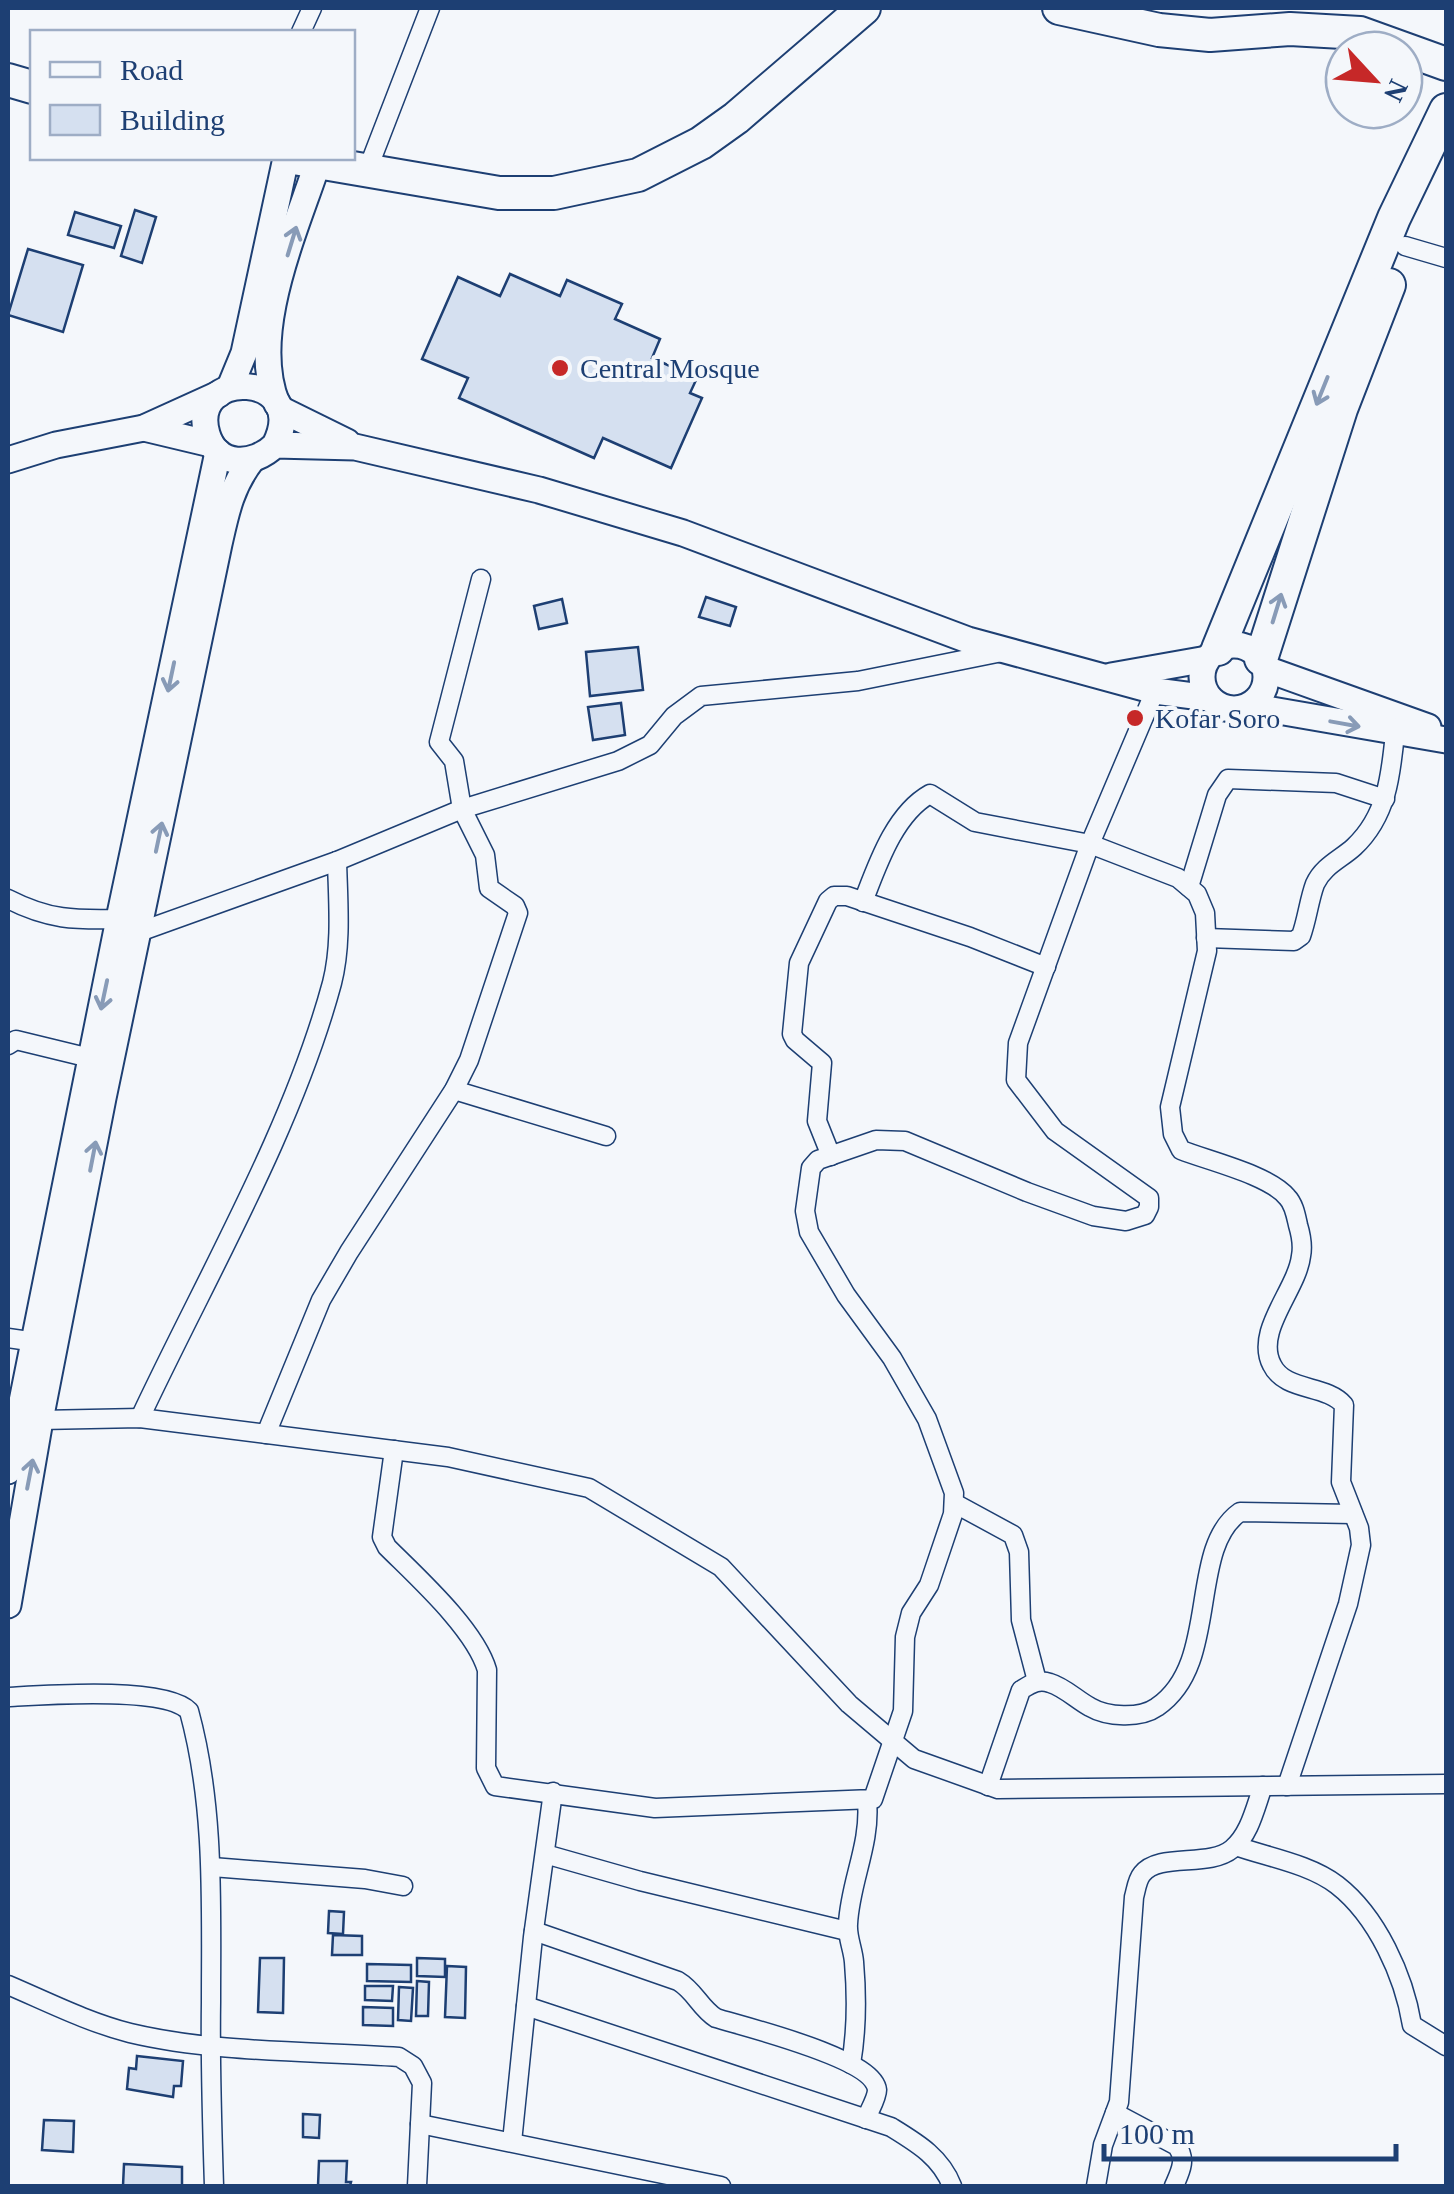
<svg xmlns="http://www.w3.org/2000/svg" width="1454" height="2194" font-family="Georgia,serif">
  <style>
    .building { fill: #d5e0f0; stroke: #1d3f73; stroke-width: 2.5 }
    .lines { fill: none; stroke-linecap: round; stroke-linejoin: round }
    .street-casing { stroke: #1d3f73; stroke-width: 21 }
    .secondary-casing { stroke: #1d3f73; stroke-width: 29 }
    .highway-casing { stroke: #1d3f73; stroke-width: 36 }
    .street { stroke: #f4f7fb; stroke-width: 18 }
    .secondary { stroke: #f4f7fb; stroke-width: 25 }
    .highway { stroke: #f4f7fb; stroke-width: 32 }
    .oneway { stroke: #889bb7 }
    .poi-dot { fill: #c62828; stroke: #f4f7fb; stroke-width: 4 }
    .labels { text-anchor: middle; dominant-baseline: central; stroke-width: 8; stroke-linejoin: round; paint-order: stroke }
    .poi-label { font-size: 28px; fill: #1d3f73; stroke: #f4f7fb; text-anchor: start }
  </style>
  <rect width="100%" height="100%" fill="#f4f7fb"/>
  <g class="building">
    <polygon points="135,210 156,217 142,263 121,256"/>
    <polygon points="75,212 121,226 114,248 68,235"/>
    <polygon points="28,249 83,265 63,332 8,315"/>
    <polygon points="510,274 560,296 567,280 622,304 615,319 660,339 652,358 697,378 690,393 702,398 671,468 603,438 594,458 459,398 468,378 422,359 458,277 500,296"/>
    <polygon points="706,597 736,607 730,626 699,617"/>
    <polygon points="562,599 567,623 539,629 534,606"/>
    <polygon points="638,647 643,690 590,696 586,652"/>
    <polygon points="621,703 625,735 593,740 588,707"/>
    <polygon points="329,1911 344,1912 343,1934 328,1933"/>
    <polygon points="333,1935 362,1936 362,1955 332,1955"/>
    <polygon points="260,1958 284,1958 283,2013 258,2012"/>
    <polygon points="417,1958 445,1959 445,1977 417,1976"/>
    <polygon points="367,1964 411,1965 411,1982 367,1981"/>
    <polygon points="447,1966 466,1967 465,2018 445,2017"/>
    <polygon points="417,1981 429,1982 428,2016 416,2016"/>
    <polygon points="365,1986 393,1986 392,2001 365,2000"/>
    <polygon points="399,1987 413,1988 411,2021 398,2020"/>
    <polygon points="363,2007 393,2008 393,2026 363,2025"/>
    <polygon points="137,2056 183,2061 181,2086 174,2086 173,2097 127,2089 129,2068 136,2069"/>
    <polygon points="303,2114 320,2115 319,2138 303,2137"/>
    <polygon points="44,2120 74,2121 73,2152 42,2150"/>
    <polygon points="319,2161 347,2161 346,2182 351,2182 350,2186 318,2186"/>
    <polygon points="124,2164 182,2167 182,2186 123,2186"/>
  </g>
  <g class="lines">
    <g class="street-casing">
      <g id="street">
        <polyline points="301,32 312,8"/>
        <polyline points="367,171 430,8"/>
        <polyline points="1405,246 1446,258"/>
        <polyline points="1189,887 1217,795 1228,779 1336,783 1385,799"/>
        <path d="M8,899C49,920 74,920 119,919"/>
        <path d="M863,902C877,866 894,814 930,794L975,822L1090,844L1178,878L1197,894L1205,913L1207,951L1170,1107L1173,1134L1181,1150C1209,1161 1269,1175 1287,1197C1294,1204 1296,1216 1298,1225C1301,1235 1303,1246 1301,1256C1297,1290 1254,1331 1272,1365C1285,1392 1326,1384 1344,1405L1341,1482L1359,1528L1361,1545L1348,1604L1287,1786"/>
        <polyline points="139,932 337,861 462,809 618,761 650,745 674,716 701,696 858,681 1002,652"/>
        <path d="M1206,938L1294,941L1301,936C1307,920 1309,900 1315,884C1323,866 1341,859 1354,847C1387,816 1391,775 1395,733"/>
        <polyline points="8,1045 16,1040 90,1058"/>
        <polyline points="454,1090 606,1136"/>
        <polyline points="831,1156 817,1121 822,1063 795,1040 792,1034 799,963 828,901 834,896 847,896 970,937 1046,967"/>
        <polyline points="8,1338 36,1342"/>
        <path d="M140,1418C205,1279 292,1131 332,983C342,944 338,901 337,861"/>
        <polyline points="40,1420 140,1418 448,1457 589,1488 721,1567 849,1704 914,1759 998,1789 1446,1784"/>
        <polyline points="266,1434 321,1300 349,1252 454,1090 469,1060 518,913 515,906 489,888 485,855 462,809 454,761 439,742 481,579"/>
        <path d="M394,1450L382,1537L387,1547C417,1577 475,1629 487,1670L486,1768L495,1786L655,1808L873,1799L903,1711L905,1637L911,1613L929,1585L953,1514L954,1493L927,1419L892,1358L846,1295L809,1232L805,1211L811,1168L818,1160L876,1140L905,1141L1027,1192L1093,1216L1126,1221L1145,1215L1149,1207V1198L1055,1131L1016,1080L1018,1043L1090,844L1155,691"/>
        <polyline points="954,1503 1013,1535 1019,1552 1021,1620 1037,1681"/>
        <path d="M8,1697C45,1695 165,1686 189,1711C215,1806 211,1904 211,2002C210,2063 212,2125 214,2186"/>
        <path d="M988,1786L1021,1690C1031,1684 1038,1679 1050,1683C1064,1687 1077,1700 1090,1707C1107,1717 1140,1719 1157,1707C1221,1664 1187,1549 1240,1512L1353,1514"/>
        <path d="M1236,1846C1267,1857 1310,1864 1337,1885C1377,1916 1404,1976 1412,2025L1446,2046"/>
        <polyline points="545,1854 640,1881 847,1931"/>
        <polyline points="212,1867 365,1879 403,1886"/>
        <path d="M534,1931L678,1981C695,1991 700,2008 716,2018C745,2027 874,2058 877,2090C877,2098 869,2111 866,2119"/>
        <path d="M8,1985C48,2002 87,2022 130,2033C214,2053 312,2051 399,2057L413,2066L422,2083L417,2186"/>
        <path d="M526,2006L891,2127C917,2143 941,2157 952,2186"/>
        <path d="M851,2064C857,2029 857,1997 854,1962C853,1949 847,1937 848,1924C850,1882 871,1844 867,1801"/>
        <path d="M1115,2113L1177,2146C1187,2160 1180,2172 1174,2186"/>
        <polyline points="420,2124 721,2186"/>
        <polyline points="512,2142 533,1937 553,1792"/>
        <path d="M1096,2186L1103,2145L1119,2102L1134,1897C1136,1890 1137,1880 1142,1874C1159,1852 1209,1868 1232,1849C1250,1834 1255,1808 1263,1786"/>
      </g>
    </g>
    <g class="secondary-casing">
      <g id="secondary">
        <polyline points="230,387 244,353 286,158"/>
        <path d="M277,404C248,333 295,232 318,162"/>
        <polyline points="280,409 347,442"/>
        <polyline points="144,428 211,444"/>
        <path d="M275,445C312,371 187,367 207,434C217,468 254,466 275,445L355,447L539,490L683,533L968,640L1155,691L1209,698"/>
        <polyline points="8,460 56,445 144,428 219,394"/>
        <circle cx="1234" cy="677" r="32"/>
        <polyline points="1266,669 1428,727"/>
        <polyline points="1111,676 1207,659"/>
        <polyline points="1249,706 1446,740"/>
        <polyline points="8,1471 119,919 218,452"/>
        <path d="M8,1605L40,1420L103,1098L219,544C226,513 231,487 251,461"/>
      </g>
    </g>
    <g class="highway-casing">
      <g id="highway">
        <polyline points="1059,8 1159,30 1210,35 1290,29 1360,33 1446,64"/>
        <polyline points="8,80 32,87"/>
        <polyline points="294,158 499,193 554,193 638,175 701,143 736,118 864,8"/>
        <polyline points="1218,649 1394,218 1446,110"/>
        <polyline points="1261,659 1341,409 1389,285"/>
      </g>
    </g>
    <use href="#street" class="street"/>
    <use href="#secondary" class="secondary"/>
    <use href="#highway" class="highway"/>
  </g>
  <defs><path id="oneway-shaft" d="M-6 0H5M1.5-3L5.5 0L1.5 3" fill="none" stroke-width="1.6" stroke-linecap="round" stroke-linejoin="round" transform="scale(2.5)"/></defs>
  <g class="oneway">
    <use href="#oneway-shaft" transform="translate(292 241) rotate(-73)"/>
    <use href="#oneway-shaft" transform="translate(1322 391) rotate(112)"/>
    <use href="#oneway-shaft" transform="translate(1277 608) rotate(-73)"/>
    <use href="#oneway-shaft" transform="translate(171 677) rotate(102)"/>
    <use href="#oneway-shaft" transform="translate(1345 724) rotate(10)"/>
    <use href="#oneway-shaft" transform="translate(159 837) rotate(-78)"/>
    <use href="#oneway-shaft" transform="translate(104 995) rotate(102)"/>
    <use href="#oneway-shaft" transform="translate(93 1156) rotate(-79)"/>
    <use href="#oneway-shaft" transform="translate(30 1474) rotate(-79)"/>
  </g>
  <g class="poi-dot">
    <circle cx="560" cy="368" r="10"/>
    <circle cx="1135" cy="718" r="10"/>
  </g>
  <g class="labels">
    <g class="poi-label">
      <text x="580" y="368">Central Mosque</text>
      <text x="1155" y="718">Kofar Soro</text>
    </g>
  </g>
  <rect width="1454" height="2194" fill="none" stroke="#1d3f73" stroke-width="20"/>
  <rect x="30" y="30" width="325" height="130" fill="#f4f7fb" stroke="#9eadc5" stroke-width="2.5"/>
  <rect x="50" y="62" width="50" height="15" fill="#f4f7fb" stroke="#9eadc5" stroke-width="2.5"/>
  <text x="120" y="80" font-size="30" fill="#1d3f73">Road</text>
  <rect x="50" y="105" width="50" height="30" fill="#d5e0f0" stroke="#9eadc5" stroke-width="2.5"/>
  <text x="120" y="130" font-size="30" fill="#1d3f73">Building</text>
  <g transform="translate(1374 80) rotate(116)"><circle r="48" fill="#f4f7fb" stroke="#9eadc5" stroke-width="2.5"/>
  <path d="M0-8L18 38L0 25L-18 38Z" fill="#c62828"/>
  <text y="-15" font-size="28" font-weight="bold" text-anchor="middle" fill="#1d3f73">N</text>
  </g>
  <path d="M1104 2144v15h292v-15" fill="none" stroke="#1d3f73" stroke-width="5"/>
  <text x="1119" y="2144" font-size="30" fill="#1d3f73" stroke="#f4f7fb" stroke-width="8" paint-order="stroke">100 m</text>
</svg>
